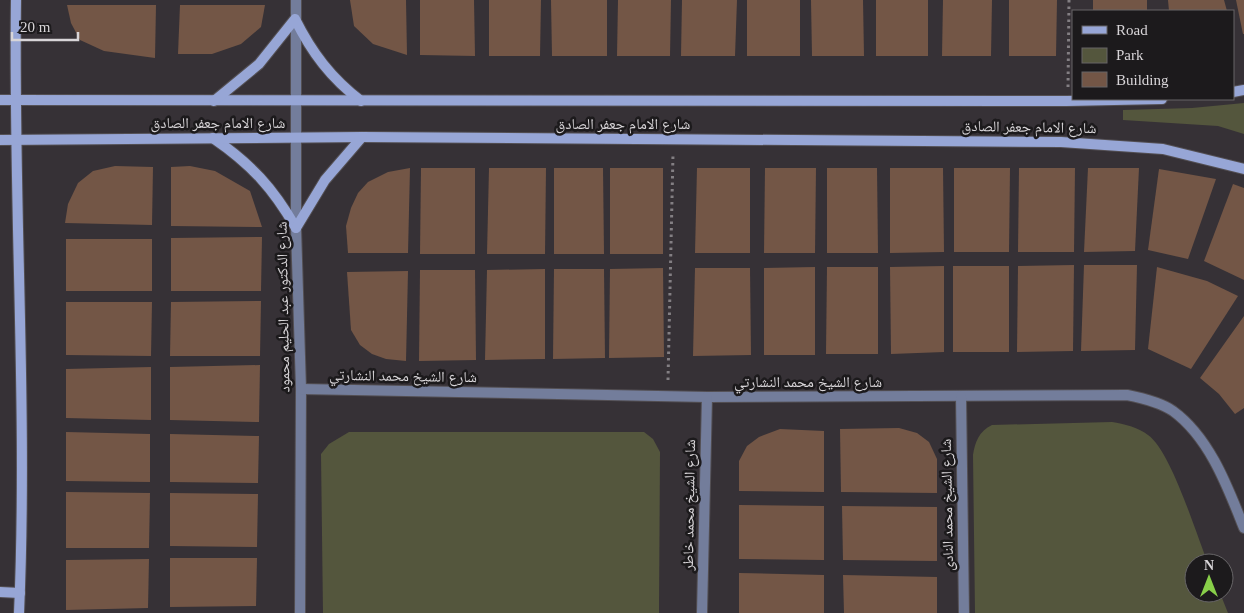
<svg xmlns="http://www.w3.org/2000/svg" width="1244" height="613" font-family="'Times New Roman','Noto Naskh Arabic',serif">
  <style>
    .green { fill: #54563d }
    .building { fill: #735646 }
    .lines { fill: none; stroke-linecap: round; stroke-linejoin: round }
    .street-casing { stroke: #534f53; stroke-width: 12 }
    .secondary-casing { stroke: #534f53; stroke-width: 12 }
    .path { stroke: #837f83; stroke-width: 3; stroke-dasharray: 2.5 4; stroke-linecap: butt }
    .street { stroke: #737d9b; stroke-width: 10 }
    .secondary { stroke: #97a6d6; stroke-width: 10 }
    .labels { text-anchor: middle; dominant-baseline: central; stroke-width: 5; stroke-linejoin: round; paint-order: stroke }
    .street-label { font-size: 15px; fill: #d8d5d8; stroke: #1c1a1c }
  </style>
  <rect width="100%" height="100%" fill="#363136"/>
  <g class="green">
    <polygon points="1244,103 1244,134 1218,126 1123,120 1123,110 1192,108"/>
    <path d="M1112,422C1124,424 1138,427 1148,435C1171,451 1196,534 1208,563H1194V593H1220L1228,613H975L973,455C975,442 979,431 992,425Z"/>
    <polygon points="349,432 644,432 653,439 660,452 659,613 323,613 321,454 329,444"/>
  </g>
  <g class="building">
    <polygon points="350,0 406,0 407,55 373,44 354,26"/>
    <polygon points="420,0 474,0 475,56 420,55"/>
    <polygon points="489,0 541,0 540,56 489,56"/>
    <polygon points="551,0 607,0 607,56 552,56"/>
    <polygon points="618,0 671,0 670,56 617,56"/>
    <polygon points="682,0 737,0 735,56 681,56"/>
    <rect x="747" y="0" width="53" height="56"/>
    <polygon points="811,0 863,0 864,56 812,56"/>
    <rect x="876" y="0" width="52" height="56"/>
    <polygon points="943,0 992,0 991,56 942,56"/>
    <polygon points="1009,0 1057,0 1056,56 1009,56"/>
    <rect x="1093" y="0" width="54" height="11"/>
    <polygon points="1168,0 1224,0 1227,11 1169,11"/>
    <polygon points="1236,0 1244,0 1244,34 1243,34"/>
    <polygon points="67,5 156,5 155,58 104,51 80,40 71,23"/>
    <polygon points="180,5 265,5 261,27 241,44 212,54 178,54"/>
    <polygon points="115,166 153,167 152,225 65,223 68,204 78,183 93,171"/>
    <polygon points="190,166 215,171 250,191 262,227 171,226 171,167"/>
    <polygon points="410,168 408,253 348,253 346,226 351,208 358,193 368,182 388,172"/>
    <polygon points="421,168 475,168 475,254 420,254"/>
    <polygon points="489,168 546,168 545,254 487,254"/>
    <polygon points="554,168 603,168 604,254 554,254"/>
    <rect x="610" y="168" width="53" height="86"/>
    <polygon points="697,168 750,168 750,253 695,253"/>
    <polygon points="765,168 816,168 815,253 764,253"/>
    <polygon points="827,168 877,168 878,253 827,253"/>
    <polygon points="890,168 943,168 944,252 890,253"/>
    <polygon points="954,168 1010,168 1009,252 954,252"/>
    <polygon points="1019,168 1075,168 1074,252 1018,252"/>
    <polygon points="1088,168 1139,168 1135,251 1084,252"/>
    <polygon points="1159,169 1216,179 1188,259 1148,250"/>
    <polygon points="1233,184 1244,188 1244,280 1204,261"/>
    <polygon points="262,237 261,291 171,291 171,238"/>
    <rect x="66" y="239" width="86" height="52"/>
    <polygon points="1074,265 1073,351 1017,352 1018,266"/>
    <polygon points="1084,265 1137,265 1135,350 1081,351"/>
    <polygon points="944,266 944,352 891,354 890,267"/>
    <rect x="953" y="266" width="56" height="86"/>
    <polygon points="815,267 815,355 764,355 764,268"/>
    <polygon points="827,267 878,267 878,354 826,354"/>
    <polygon points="1157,267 1207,281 1238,296 1191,369 1148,349"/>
    <polygon points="663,268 664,357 609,358 610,269"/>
    <polygon points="695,268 750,268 751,355 693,356"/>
    <polygon points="545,269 545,359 485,360 487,270"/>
    <polygon points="554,269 604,269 605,358 553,359"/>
    <polygon points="420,270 475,270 476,360 419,361"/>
    <polygon points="408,271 406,361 386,359 372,354 360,345 351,330 347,272"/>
    <polygon points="261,301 260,356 170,356 171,302"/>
    <polygon points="66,302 152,302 151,356 66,355"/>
    <polygon points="1244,316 1244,408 1235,414 1219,394 1200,378"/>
    <polygon points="260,365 259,422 170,420 170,367"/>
    <polygon points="151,367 151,420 66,418 66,369"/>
    <polygon points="899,428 917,433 929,442 937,459 937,493 841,492 840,429"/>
    <polygon points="780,429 824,431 824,492 739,491 739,461 747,446 759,437"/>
    <polygon points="66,432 150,434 150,482 66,481"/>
    <polygon points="170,434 259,436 258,483 170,482"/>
    <polygon points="66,492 150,493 149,548 66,548"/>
    <polygon points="170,493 258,494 257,547 170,546"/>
    <polygon points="739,505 824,506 824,560 739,559"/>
    <polygon points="842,506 937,507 937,561 843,560"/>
    <polygon points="170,558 257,558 256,606 170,607"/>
    <polygon points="149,559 148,608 66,610 66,560"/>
    <polygon points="739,573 824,575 824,613 739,613"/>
    <polygon points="843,575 937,577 937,613 844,613"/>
  </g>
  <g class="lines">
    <g class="street-casing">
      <g id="street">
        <polyline points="296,0 296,228 301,389 300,613"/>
        <path d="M301,389L707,397L1127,395C1142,398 1160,402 1173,411C1210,438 1228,488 1244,528"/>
        <polyline points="961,396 964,613"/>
        <polyline points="702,613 707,397"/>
      </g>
    </g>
    <g class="secondary-casing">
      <g id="secondary">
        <path d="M16,0C13,204 28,409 19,613"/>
        <polyline points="1233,92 1244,90"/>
        <polyline points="0,100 1067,101 1162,99"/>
        <path d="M214,101L259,64L295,19C312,53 331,78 361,101"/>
        <path d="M213,138C251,164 273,188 296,228"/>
        <polyline points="0,140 362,137 1061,142 1163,149 1244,169"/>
        <polyline points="296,228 325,180 362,137"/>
        <polyline points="0,592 20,593"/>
      </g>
    </g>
    <g class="path">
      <polyline points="1068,87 1069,0"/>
      <polyline points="668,380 673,154"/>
    </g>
    <use href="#street" class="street"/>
    <use href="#secondary" class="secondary"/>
  </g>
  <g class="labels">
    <g class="street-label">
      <text x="218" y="123">شارع الامام جعفر الصادق</text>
      <text x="623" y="124">شارع الامام جعفر الصادق</text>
      <text transform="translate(1029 127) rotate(1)">شارع الامام جعفر الصادق</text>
      <text transform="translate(283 307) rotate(-91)">شارع الدكتور عبد الحليم محمود</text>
      <text transform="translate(403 376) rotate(1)">شارع الشيخ محمد النشارتي</text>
      <text x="808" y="382">شارع الشيخ محمد النشارتي</text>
      <text transform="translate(689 505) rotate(-89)">شارع الشيخ محمد خاطر</text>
      <text transform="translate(947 505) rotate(-91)">شارع الشيخ محمد النادى</text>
    </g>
  </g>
  <rect x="1072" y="10" width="162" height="90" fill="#1c1a1c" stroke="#676567"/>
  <rect x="1082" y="26" width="25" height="8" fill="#97a6d6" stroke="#676567"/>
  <text x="1116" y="35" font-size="15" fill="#d8d5d8">Road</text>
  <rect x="1082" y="48" width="25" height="15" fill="#54563d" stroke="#676567"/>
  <text x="1116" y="60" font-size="15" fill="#d8d5d8">Park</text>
  <rect x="1082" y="72" width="25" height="15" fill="#735646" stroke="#676567"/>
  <text x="1116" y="85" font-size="15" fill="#d8d5d8">Building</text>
  <g transform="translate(1209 578)"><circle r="24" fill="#1c1a1c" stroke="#676567"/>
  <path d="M0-4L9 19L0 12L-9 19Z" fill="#88cf49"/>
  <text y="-8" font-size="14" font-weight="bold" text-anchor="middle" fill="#d8d5d8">N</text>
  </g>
  <path d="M12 32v8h66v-8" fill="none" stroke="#d8d5d8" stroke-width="2.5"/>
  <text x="20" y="32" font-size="15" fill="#d8d5d8" stroke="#1c1a1c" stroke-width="4" paint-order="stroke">20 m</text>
</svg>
